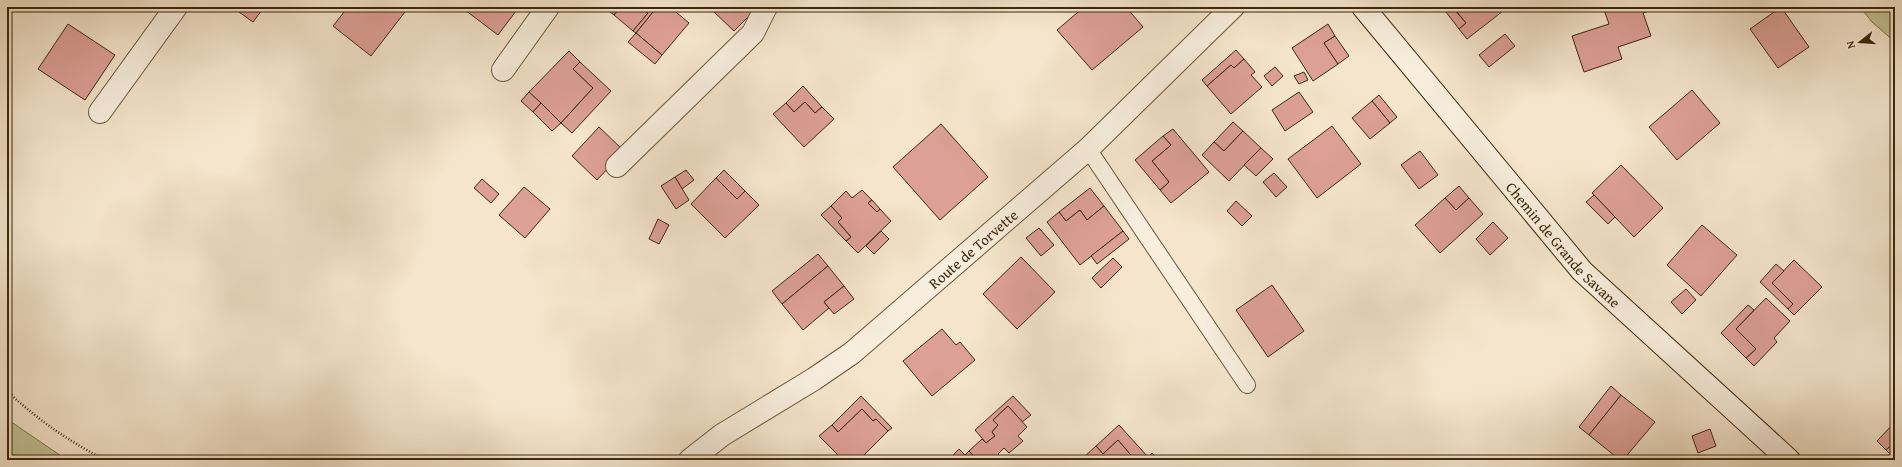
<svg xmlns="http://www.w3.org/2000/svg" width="1902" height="467" font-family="'Gentium Book Plus',serif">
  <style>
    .green { fill: #c2c293; stroke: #80754e }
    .building { fill: #dda096; stroke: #3d280a }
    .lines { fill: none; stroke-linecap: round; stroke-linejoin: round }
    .lane-casing { stroke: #6b573a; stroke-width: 18 }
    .street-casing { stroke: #6b573a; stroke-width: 24 }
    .secondary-casing { stroke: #3d280a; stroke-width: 24 }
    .path { stroke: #3d280a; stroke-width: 2.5; stroke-dasharray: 1 2; stroke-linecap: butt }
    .lane { stroke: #f8eede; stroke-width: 16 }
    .street { stroke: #f8eede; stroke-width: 22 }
    .secondary { stroke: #f8eede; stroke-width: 22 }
    .labels { text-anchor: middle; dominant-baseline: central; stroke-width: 4; stroke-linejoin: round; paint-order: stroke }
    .street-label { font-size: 15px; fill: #3d280a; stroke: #f8eede }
  </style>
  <rect width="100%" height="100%" fill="#f4e5cc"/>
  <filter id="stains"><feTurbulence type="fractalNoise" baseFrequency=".005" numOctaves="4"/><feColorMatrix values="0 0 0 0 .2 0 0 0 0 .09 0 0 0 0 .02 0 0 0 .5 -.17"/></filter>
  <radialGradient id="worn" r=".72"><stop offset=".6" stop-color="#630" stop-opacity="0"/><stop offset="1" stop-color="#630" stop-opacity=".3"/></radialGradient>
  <g class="green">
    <polygon points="1860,7 1895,7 1895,42 1872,22"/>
    <polygon points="7,419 67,460 7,460"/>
  </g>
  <g class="building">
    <polygon points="232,7 258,7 262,10 253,22"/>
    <polygon points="348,7 406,7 408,8 371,56 333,26"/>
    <polygon points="461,7 519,7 498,35"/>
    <polygon points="606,7 621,7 614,15 605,8"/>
    <polygon points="621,7 640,7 648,13 633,31 614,15"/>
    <polygon points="640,7 657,7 636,33 633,31 648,13"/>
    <polygon points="657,7 670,7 689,23 662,55 636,33"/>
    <polygon points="715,7 748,7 753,12 734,31 712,10"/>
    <polygon points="1084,7 1126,7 1143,27 1092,70 1057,30"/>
    <polygon points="1452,7 1466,23 1459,29 1446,12"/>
    <polygon points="1453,7 1501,7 1503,11 1467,39 1459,29 1466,23"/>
    <polygon points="1603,7 1653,7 1654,9 1643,13 1651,36 1618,47 1622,59 1584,72 1572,36 1609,24"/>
    <polygon points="1781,7 1809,47 1778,68 1750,29"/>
    <polygon points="68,24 115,55 85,100 38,69"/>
    <polygon points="1328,24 1335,36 1324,43 1338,64 1313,81 1292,48"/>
    <polygon points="636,33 662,55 655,64 628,42"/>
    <polygon points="1505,34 1515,46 1489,67 1479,55"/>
    <polygon points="1335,36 1349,56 1338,64 1324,43"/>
    <polygon points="1236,50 1244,59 1234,68 1231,65 1207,86 1202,80"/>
    <polygon points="569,51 580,62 573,69 593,88 561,123 529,92"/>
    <polygon points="1244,59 1255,72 1251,75 1262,87 1231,114 1207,86 1231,65 1234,68"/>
    <polygon points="580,62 611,91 572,133 561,123 593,88 573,69"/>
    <polygon points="1275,67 1283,76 1272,86 1264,76"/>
    <polygon points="1304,72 1308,80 1299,84 1294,76"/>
    <polygon points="803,86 822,107 815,113 805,102 794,112 786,103"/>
    <polygon points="1692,90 1720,123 1677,160 1649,127"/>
    <polygon points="529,92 541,103 533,112 521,101"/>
    <polygon points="1299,92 1313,112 1285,131 1272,110"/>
    <polygon points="1379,95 1397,117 1390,123 1372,101"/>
    <polygon points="1372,101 1390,123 1370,139 1352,118"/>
    <polygon points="805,102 815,113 822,107 834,119 804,147 773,114 786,103 794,112"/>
    <polygon points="541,103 561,123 552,131 533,112"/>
    <polygon points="1233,122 1243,131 1224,151 1214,142"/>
    <polygon points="941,124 988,177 940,220 893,167"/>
    <polygon points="1332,126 1361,164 1317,198 1288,159"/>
    <polygon points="599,127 624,151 597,180 572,156"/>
    <polygon points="1173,129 1209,172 1171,203 1160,190 1169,182 1152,161 1171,145 1163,136"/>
    <polygon points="1243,131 1261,148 1229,181 1202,155 1214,142 1224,151"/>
    <polygon points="1163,136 1171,145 1152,161 1169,182 1160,190 1135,160"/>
    <polygon points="1261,148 1273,159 1256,176 1244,165"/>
    <polygon points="1420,151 1438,175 1419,189 1401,165"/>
    <polygon points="1621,165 1663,208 1634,237 1592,193"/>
    <polygon points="686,170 694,180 682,189 675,177"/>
    <polygon points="724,170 745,191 737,199 716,178"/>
    <polygon points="1274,173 1287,187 1276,197 1263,182"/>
    <polygon points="675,177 689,200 676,209 661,186"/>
    <polygon points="716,178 737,199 745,191 759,205 725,238 691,204"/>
    <polygon points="482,179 499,194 491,203 474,188"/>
    <polygon points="1459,186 1469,198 1456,210 1445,198"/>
    <polygon points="524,187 550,209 525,238 499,215"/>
    <polygon points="1090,188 1104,206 1087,220 1080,210 1066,221 1059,212"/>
    <polygon points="862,190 872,200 868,203 877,212 880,209 891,221 858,253 846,241 851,237 838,222 842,218 831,206 846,191 852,198"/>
    <polygon points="1594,195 1615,217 1608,224 1586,202"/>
    <polygon points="1445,198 1456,210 1469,198 1483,214 1440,253 1415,225"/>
    <polygon points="872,200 880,209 877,212 868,203"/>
    <polygon points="1236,201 1252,216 1242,226 1227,211"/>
    <polygon points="831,206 842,218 838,222 851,237 846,241 821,215"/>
    <polygon points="1104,206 1123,231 1080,265 1047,222 1059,212 1066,221 1080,210 1087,220"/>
    <polygon points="658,219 669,225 659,244 649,239"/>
    <polygon points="1493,222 1508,238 1490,255 1476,239"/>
    <polygon points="1702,225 1737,255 1701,296 1667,265"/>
    <polygon points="1039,228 1054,245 1041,256 1026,238"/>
    <polygon points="881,231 889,239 874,254 866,246"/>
    <polygon points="1123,231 1129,239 1097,264 1091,256"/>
    <polygon points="818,254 828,266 782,304 772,291"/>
    <polygon points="1021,257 1055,292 1017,329 983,294"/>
    <polygon points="1113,258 1122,267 1101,288 1092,278"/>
    <polygon points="1794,260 1822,287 1794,315 1788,309 1793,304 1772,283"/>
    <polygon points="1776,264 1784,271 1772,283 1793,304 1788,309 1760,282"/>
    <polygon points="828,266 844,286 824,302 829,308 803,330 782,304"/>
    <polygon points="1272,285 1304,331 1268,357 1236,310"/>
    <polygon points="844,286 854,299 834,314 824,302"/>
    <polygon points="1686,289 1696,300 1682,314 1671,302"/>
    <polygon points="1766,298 1790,321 1774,338 1777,342 1754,366 1746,358 1756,349 1736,329"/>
    <polygon points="1748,305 1754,310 1736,329 1756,349 1746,358 1721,333"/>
    <polygon points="942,329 956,345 960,342 975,360 932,396 903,361"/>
    <polygon points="1611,386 1621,395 1589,435 1579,427"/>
    <polygon points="1621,395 1655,422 1623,460 1620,460 1589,435"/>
    <polygon points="861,396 892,428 888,431 876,419 873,421 862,409 838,432 832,425"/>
    <polygon points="1013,396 1031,415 1022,422 1008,406 993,420 998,425 992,432 995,436 986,443 975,430"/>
    <polygon points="1008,406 1027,427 1018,436 1023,441 1009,453 1004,448 998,454 1003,460 977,460 969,451 982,439 986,443 995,436 992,432 998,425 993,420"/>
    <polygon points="862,409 873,421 876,419 888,431 859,460 843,460 819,436 832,425 838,432"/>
    <polygon points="1895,422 1895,442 1886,450 1877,441"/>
    <polygon points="1119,425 1148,457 1144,460 1135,460 1118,440 1103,454 1096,446"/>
    <polygon points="1710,429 1716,446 1698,453 1692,436"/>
    <polygon points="1118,440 1135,460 1087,460 1084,457 1096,446 1103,454"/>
    <polygon points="1895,442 1895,459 1886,450"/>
    <polygon points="959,449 965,455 959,460 949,460 949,459"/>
    <polygon points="969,451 977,460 959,460 965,455"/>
    <polygon points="1152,453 1159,460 1144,460 1148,457"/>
  </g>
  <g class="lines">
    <g class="lane-casing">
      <polyline id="lane" points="1088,149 1247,385"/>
    </g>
    <g class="street-casing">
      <g id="street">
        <polyline points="503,70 548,7"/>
        <polyline points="100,112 176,7"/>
        <polyline points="617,166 753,33 766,7"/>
        <path id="s1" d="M690,460L722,435L814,379L852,353L1088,149L1233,7"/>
      </g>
    </g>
    <g class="secondary-casing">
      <g id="secondary">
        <path id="s2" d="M1363,7L1582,271L1789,460"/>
      </g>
    </g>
    <path class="path" d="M7,391C38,420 67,440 105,460"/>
    <use href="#lane" class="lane"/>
    <use href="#street" class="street"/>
    <use href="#secondary" class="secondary"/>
  </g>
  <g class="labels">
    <g class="street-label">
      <text stroke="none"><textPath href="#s2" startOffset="311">Chemin de Grande Savane</textPath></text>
      <text stroke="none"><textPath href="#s1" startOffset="354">Route de Torvette</textPath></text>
    </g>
  </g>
  <rect width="1902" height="467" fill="none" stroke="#f4e5cc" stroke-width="24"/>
  <rect x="8" y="8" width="1886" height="451" fill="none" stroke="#3d280a" stroke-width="2"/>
  <rect x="12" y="12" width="1878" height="443" fill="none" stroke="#3d280a"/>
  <g transform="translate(1860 42) rotate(253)" stroke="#f8eede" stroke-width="3" paint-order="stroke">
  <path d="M0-3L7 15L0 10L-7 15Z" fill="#3d280a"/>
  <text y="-6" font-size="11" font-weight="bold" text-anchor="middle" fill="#3d280a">N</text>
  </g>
  <rect width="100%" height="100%" filter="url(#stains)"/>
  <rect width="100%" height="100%" fill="url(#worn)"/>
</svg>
